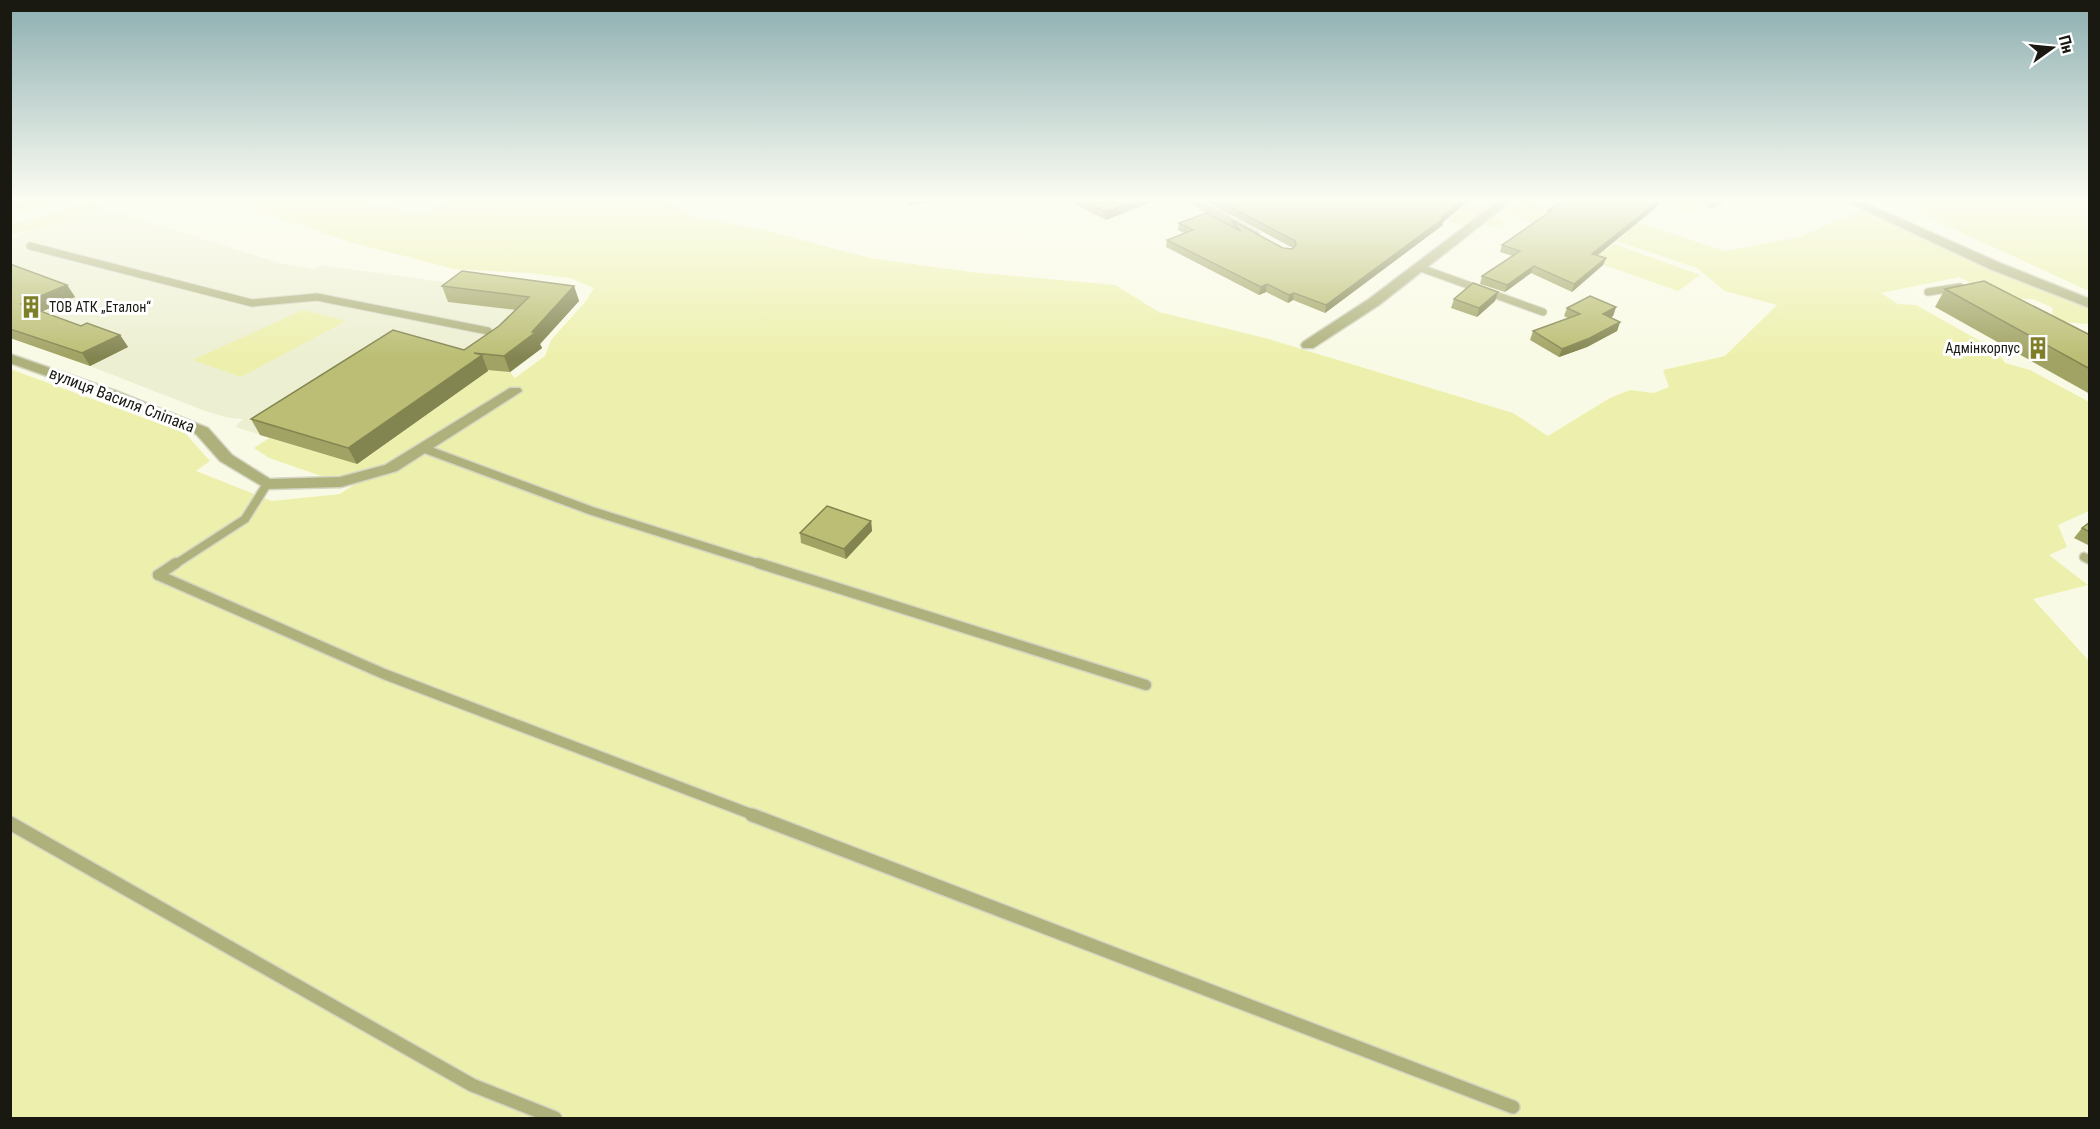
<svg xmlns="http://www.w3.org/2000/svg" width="2100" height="1129" font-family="'Roboto Condensed',sans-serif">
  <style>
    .built { fill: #edefd2 }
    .green { fill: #edf0ac }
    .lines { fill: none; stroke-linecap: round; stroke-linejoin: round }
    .service-far3-casing { stroke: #d5d6c3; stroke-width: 9 }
    .service-far2-casing { stroke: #d5d6c3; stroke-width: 11 }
    .service-far1-casing { stroke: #d5d6c3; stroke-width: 13 }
    .service-casing { stroke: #d5d6c3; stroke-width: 16 }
    .minor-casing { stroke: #d5d6c3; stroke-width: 3 }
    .service-far3 { stroke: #afb17d; stroke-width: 7 }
    .service-far2 { stroke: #afb17d; stroke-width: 8 }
    .service-far1 { stroke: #afb17d; stroke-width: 10 }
    .service { stroke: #afb17d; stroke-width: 13 }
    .minor { fill: #afb17d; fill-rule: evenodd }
    .wall { fill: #a1a364 }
    .shaded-wall { fill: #838551 }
    .building { fill: #bbbe74; stroke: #838551; stroke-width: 1.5 }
    .labels { text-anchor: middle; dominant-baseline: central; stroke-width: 6; stroke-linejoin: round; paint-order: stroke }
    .far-poi-label { font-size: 14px; fill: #191912; stroke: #fff; text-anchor: start }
    .street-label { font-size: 16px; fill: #191912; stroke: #fff }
  </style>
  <rect width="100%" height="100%" fill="#f9fae5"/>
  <polygon class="built" points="89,204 280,263 313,269 321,265 579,301 561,321 532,346 542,348 510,372 490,370 357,464 235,427 243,419 229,418 205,411 90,366 11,338 10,240"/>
  <g class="green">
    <polygon points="37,199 77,199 75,200 78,201 44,209 11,212 11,202"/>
    <polygon points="224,199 359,199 420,215 447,199 669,200 694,217 769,231 869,258 971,272 1115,285 1159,312 1265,338 1513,413 1548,436 1610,398 1630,390 1654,393 1669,387 1663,370 1725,356 1777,305 1725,291 1697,268 1617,241 1626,234 1612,229 1626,219 1725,251 1800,237 1860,210 1988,268 2089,308 2089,324 2051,321 2053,308 2033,299 1999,298 1959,277 1881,293 1898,304 1916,305 1996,350 2005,363 2030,370 2089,402 2089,511 2058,525 2067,547 2049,555 2088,585 2033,599 2089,661 2089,1118 11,1118 10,369 185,433 210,461 196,471 272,501 340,494 378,469 330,479 269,458 254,448 269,438 357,464 490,370 510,372 515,378 545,356 551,340 586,301 594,288 570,278 529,273 454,269 350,242"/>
    <path d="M1487,199H1498L1501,204L1487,215L1499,217L1504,223L1501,227L1476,224L1462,226L1451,222L1449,217C1454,214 1463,207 1468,205C1474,204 1479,206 1485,204Z"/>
    <path d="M1516,199C1526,199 1537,203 1544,210L1543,221L1534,224L1503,212L1515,205Z"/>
    <polygon points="1648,199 1716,199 1691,213"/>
    <polygon points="1893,199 2089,199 2089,291 1932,219"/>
    <polygon points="90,201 103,203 100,207 56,224 11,234 11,223 29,221"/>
    <polygon points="1614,244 1700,275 1678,291 1576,255 1590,245 1606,250"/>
    <polygon points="303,310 346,321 241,377 193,360"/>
  </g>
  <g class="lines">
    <g class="service-far3-casing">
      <g id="service-far3">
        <polyline points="1711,205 1722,199"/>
        <polyline points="30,246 252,303 317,297 488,331"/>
        <polyline points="1418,267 1543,312"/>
        <polyline points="1928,292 1960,287"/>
      </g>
    </g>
    <g class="service-far2-casing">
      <g id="service-far2">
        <polyline points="425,449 592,511 763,565"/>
        <polyline points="2084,557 2090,560"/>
        <polyline points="174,565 245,519 267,484"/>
      </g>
    </g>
    <g class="service-far1-casing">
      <g id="service-far1">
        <polyline points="758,563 1146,685"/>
        <polyline points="158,575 384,674 756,816"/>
        <polyline points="158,575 176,563"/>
      </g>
    </g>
    <g class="service-casing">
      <g id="service">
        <polyline points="752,815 1513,1107"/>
        <polyline points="10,823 472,1085 555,1118"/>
      </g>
    </g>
    <g class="minor-casing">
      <g id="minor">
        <polygon points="1183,199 1197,199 1259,233 1257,236 1249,236"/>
        <polygon points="1501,199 1514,199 1379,305 1313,348 1303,348 1301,345 1303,342 1369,299"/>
        <polygon points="1841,199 1856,199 2000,263 2090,299 2090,308 1990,269"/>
        <polygon points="10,354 116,391 208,428 232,455 270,479 340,477 385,465 510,388 520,388 522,391 397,471 341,487 267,489 220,461 196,434 106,397 10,363"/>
      </g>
    </g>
    <use href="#service-far3" class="service-far3"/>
    <use href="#service-far2" class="service-far2"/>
    <use href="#service-far1" class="service-far1"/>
    <use href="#service" class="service"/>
    <use href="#minor" class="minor"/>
  </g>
  <g class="wall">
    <polygon points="903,199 943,199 909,206"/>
    <polygon points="1065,199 1159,199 1106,220"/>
    <polygon points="1201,199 1471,199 1443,222 1443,225 1325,313 1293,300 1288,303 1266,292 1259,295 1166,247 1167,240 1184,233 1178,230 1179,223 1231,225 1231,220 1283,248 1293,248"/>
    <polygon points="1564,199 1661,199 1659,205 1597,256 1606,258 1603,265 1572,292 1531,273 1505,292 1480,284 1482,276 1513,256 1500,252 1502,245 1547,214 1548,210 1564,201"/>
    <polygon points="10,264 67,285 75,297 41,312 81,326 120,335 128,347 90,366 10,338"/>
    <polygon points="442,286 574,286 579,301 540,344 542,348 510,372 487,370 488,371 357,464 260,435 251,419 464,350 499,326 516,310 448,302"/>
    <polygon points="1945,289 2090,335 2090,394 1935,307"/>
    <polygon points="1498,292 1495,301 1477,317 1451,308 1454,299"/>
    <polygon points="1616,307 1613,316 1610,318 1620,322 1617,331 1587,347 1559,357 1530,340 1533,331 1568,318 1564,316 1567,308"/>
    <polygon points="871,521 872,531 846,559 801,543 800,533"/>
    <polygon points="2090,522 2090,546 2074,538 2082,528"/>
  </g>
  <g class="shaded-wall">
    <polygon points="909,199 943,199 909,206"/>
    <polygon points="1140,199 1159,199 1106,220 1106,212"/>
    <polygon points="1464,199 1471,199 1443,222 1443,225 1325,313 1326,305 1442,217"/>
    <polygon points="1661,199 1659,205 1590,261 1592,254"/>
    <polygon points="1606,258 1603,265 1572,292 1574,284"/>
    <polygon points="1534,266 1531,273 1505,292 1507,285"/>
    <polygon points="1267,284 1266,292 1259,295 1261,287"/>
    <polygon points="67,285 75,297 29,317 21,304"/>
    <polygon points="574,286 579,301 540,344 542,348 510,372 504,356 532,332"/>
    <polygon points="1498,292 1495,301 1477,317 1479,308"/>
    <polygon points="1294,293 1293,300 1288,303 1289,295"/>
    <polygon points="1616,307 1613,316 1600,323 1603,314"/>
    <polygon points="1620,322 1617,331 1587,347 1559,357 1562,349"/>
    <polygon points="120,335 128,347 90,366 82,353"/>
    <polygon points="482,355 488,371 357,464 348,448"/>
    <polygon points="871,521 872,531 846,559 844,549"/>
  </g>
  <g class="building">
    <polygon points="1080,199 1140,199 1106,212"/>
    <polygon points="1215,199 1464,199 1442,217 1444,218 1326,305 1294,293 1289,295 1267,284 1261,287 1167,240 1193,230 1179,223 1206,213 1241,231 1231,220 1283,248 1292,249 1296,245 1295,241"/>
    <polygon points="1567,199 1661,199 1592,254 1606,258 1574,284 1534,266 1507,285 1482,276 1520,251 1502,245 1551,211 1548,210"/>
    <polygon points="10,264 67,285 21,304 81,326 87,323 120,335 82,353 10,329"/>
    <polygon points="462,271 574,286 532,332 536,332 504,356 474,353 482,355 348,448 251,419 393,330 464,350 499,326 529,297 442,286"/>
    <polygon points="1984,281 2090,335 2090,344 2088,344 2090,345 2090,369 1945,289"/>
    <polygon points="1473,283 1498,292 1479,308 1454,299"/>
    <polygon points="1590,296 1616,307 1603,314 1620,322 1590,338 1562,349 1533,331 1580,314 1567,308"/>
    <polygon points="827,506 871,521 844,549 800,533"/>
    <polygon points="2090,522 2090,532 2082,528"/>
  </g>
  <linearGradient id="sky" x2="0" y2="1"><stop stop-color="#8caeb0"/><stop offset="0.56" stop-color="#fcfdf3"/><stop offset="1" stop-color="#fcfdf3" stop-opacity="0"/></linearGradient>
  <rect width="2100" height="357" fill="url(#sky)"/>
  <defs>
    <g id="building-bare" transform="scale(1.8)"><path d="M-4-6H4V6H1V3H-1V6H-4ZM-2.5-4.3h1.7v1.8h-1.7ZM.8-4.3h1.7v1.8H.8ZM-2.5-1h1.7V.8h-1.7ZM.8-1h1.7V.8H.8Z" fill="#7e7f28" stroke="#fff" stroke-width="2.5" paint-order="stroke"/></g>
  </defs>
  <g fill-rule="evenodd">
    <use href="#building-bare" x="31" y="307"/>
    <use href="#building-bare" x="2038" y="348"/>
  </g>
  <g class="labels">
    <g class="far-poi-label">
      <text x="49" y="307">ТОВ АТК „Еталон“</text>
      <text x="2020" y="348" text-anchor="end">Адмінкорпус</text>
    </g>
    <g class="street-label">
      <text transform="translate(122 400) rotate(21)">вулиця Василя Сліпака</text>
    </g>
  </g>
  <rect width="2100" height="1129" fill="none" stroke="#191912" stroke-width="24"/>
  <g transform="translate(2052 48) rotate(75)" stroke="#ffffff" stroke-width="4.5" paint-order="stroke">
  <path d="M0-4.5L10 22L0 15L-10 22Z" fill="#191912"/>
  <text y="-9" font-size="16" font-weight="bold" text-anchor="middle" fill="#191912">Пн</text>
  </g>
</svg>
